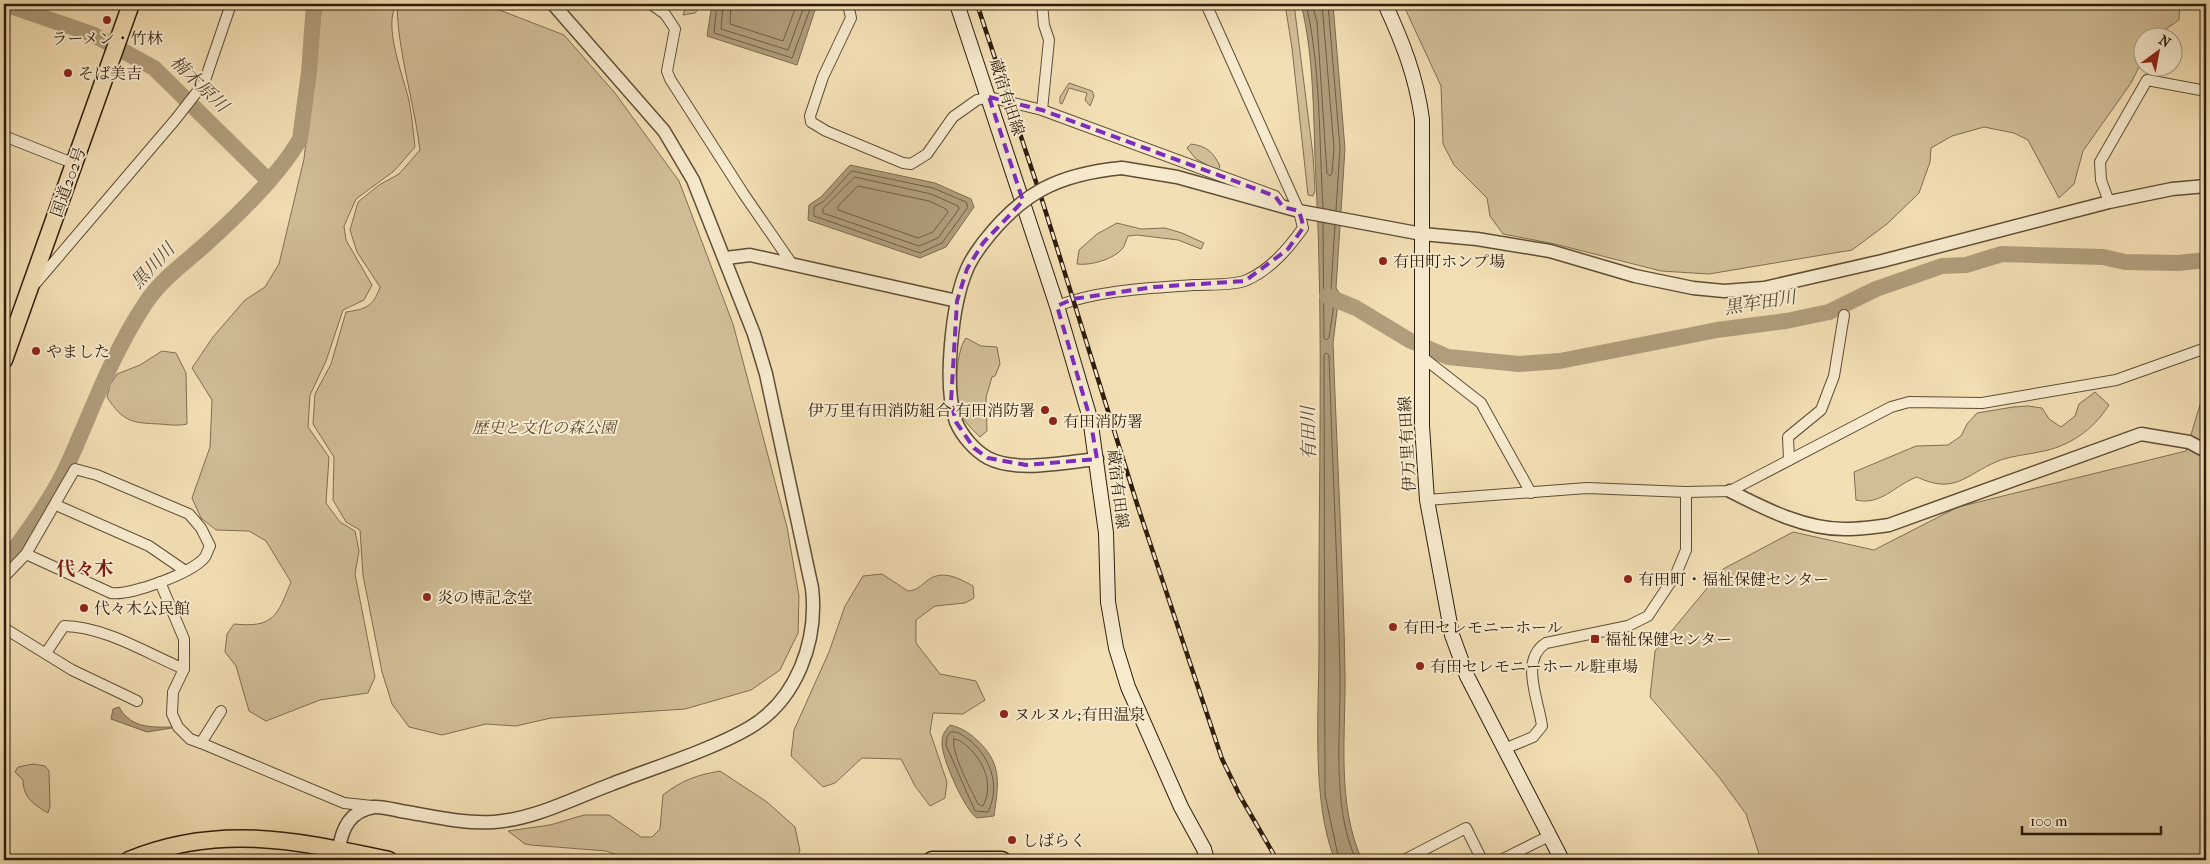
<svg xmlns="http://www.w3.org/2000/svg" width="2210" height="864" font-family="'IM FELL French Canon','Noto Serif JP',serif">
  <style>
    .green { fill: #d1be97; stroke: #7f6e52 }
    .water { fill: #b09d7b; stroke: #7c6a4f }
    .lines { fill: none; stroke-linecap: round; stroke-linejoin: round }
    .shore { stroke: #6e5d44; stroke-width: 1 }
    .river { stroke: #b09d7b; stroke-width: 16 }
    .minor-casing { stroke: #5e4e36; stroke-width: 12 }
    .tertiary-casing { stroke: #5e4e36; stroke-width: 15 }
    .secondary-casing { stroke: #2d1d0c; stroke-width: 16 }
    .trunk-casing { stroke: #2d1d0c; stroke-width: 19 }
    .minor { stroke: #f7eace; stroke-width: 10 }
    .tertiary { stroke: #f7eace; stroke-width: 12 }
    .secondary { stroke: #f7eace; stroke-width: 14 }
    .trunk { stroke: #f3dfb4; stroke-width: 16 }
    .rail-casing { stroke: #2d1d0c; stroke-width: 4.5 }
    .rail { stroke: #f7eace; stroke-width: 2.5; stroke-dasharray: 8; stroke-linecap: butt }
    .tertiary-bridge-casing { stroke: #5e4e36; stroke-width: 15; stroke-linecap: butt }
    .tertiary-bridge { stroke: #f7eace; stroke-width: 12 }
    .marked { fill: none; stroke: #7b2cbf; stroke-width: 4; stroke-dasharray: 10 6; stroke-linejoin: round }
    .poi-dot { fill: #8f2418; stroke: #f7eace; stroke-width: 2 }
    .labels { text-anchor: middle; dominant-baseline: central; stroke-width: 4; stroke-linejoin: round; paint-order: stroke }
    .poi-label { font-size: 16px; fill: #2d1d0c; stroke: #f7eace; text-anchor: start }
    .street-label { font-size: 16px; fill: #2d1d0c; stroke: #f7eace }
    .park-label { font-size: 16px; font-style: italic; fill: #5e4d36; stroke: #f7eace }
    .water-label { font-size: 18px; font-style: italic; fill: #5b4a33; stroke: #f7eace }
    .quarter-label { font-size: 19px; font-weight: bold; fill: #7a1f14; stroke: #f7eace }
  </style>
  <rect width="100%" height="100%" fill="#f3dfb4"/>
  <filter id="stains"><feTurbulence type="fractalNoise" baseFrequency=".004" numOctaves="4"/><feColorMatrix values="0 0 0 0 .2 0 0 0 0 .09 0 0 0 0 .02 0 0 0 .5 -.17"/></filter>
  <radialGradient id="worn" r=".72"><stop offset=".6" stop-color="#630" stop-opacity="0"/><stop offset="1" stop-color="#630" stop-opacity=".3"/></radialGradient>
  <g class="green">
    <path d="M322,4H397C382,24 404,78 409,101C412,116 413,131 415,147L394,171L356,199L344,226L346,240L372,285L364,300L343,310L326,361L310,395L308,427L329,457L326,503L340,522L355,531L359,551L355,574L375,677L368,693L320,700L266,721L249,711L236,666L225,652L227,634L234,624C274,628 277,616 291,582L266,541L249,531L216,530L201,518L192,498L210,447L212,400L192,368L213,337L245,300L265,287L279,264L304,159Z"/>
    <path d="M401,4H484L564,35L615,93L679,181L733,324L787,527L799,596L798,633L780,670L751,690L685,709L551,718L516,726L486,724L442,735L409,727L392,704L382,672L363,575L360,530L346,522L333,500L334,457L313,424L315,394L331,364L346,312C366,309 373,307 380,287L357,252L350,230L358,202L379,185L399,174L420,150C414,102 399,56 397,9Z"/>
    <polygon points="500,4 524,4 524,9 512,10"/>
    <polygon points="687,4 703,4 695,13 683,15"/>
    <polygon points="1285,4 1294,4 1295,12 1313,155 1315,191 1313,196 1308,195 1292,48"/>
    <polygon points="1403,4 2180,4 2179,20 2154,37 2142,38 2142,61 2131,83 2083,151 2074,184 2059,198 2028,140 2014,133 1984,127 1952,136 1931,148 1930,162 1919,193 1887,224 1852,250 1709,274 1661,271 1555,244 1503,234 1490,216 1487,198 1454,165 1443,144 1441,86"/>
    <polygon points="1069,83 1092,91 1094,96 1090,106 1085,100 1087,93 1069,88 1062,104 1060,103 1060,97"/>
    <path d="M1191,144C1207,146 1213,152 1220,166L1218,171L1196,159L1187,148Z"/>
    <path d="M1117,223L1141,229L1165,228L1182,233L1204,243L1201,249L1178,240L1137,235L1128,236C1126,240 1125,245 1123,248C1115,259 1090,266 1077,264L1079,250L1097,234Z"/>
    <path d="M966,338L981,346L997,347L1000,364L995,376L992,377L986,397L987,431L980,437C974,431 966,424 962,416C954,400 955,352 966,338Z"/>
    <path d="M162,351L176,353L186,373L187,424C178,426 170,425 160,424C132,423 123,422 107,397L110,385L117,374L140,365Z"/>
    <polygon points="2206,385 2206,860 1761,860 1746,814 1719,777 1650,697 1655,651 1723,569 1793,532 1874,550 1958,507 2186,451"/>
    <path d="M2095,392L2109,405C2093,430 2069,447 2039,452C2025,455 2011,456 1998,461C1965,475 1955,495 1917,477C1895,485 1881,506 1856,500L1854,472L1916,446L1948,445L1961,436L1967,424L1977,413L2013,407L2028,406L2042,408L2049,419L2061,427L2075,416L2079,404Z"/>
    <path d="M882,574L908,591C918,590 920,586 928,580C943,569 960,579 973,586L974,598L965,603L935,606L916,620V643L940,674L976,681L985,700L963,714L933,713L930,732L947,782L945,798L930,806L915,786L901,759L862,758L835,783L823,787L791,756L794,730L829,652L845,606L863,576Z"/>
    <path d="M33,764L45,766L49,771L50,806L48,813C34,805 23,797 23,780L15,772L18,767Z"/>
    <path d="M720,771L767,802L795,827L800,851L794,860H667L663,855L652,860H631L606,851L531,845L525,844L508,831L550,825L584,815H609L641,837H652L660,829L663,795C682,780 697,775 720,771Z"/>
  </g>
  <g class="water">
    <polygon points="712,4 817,4 797,65 707,36"/>
    <path d="M1301,4H1333L1345,149L1336,288L1342,297L1338,303L1333,343C1337,453 1343,563 1345,673C1346,734 1336,803 1362,860H1335C1311,802 1319,710 1319,646C1318,491 1324,335 1316,180C1313,122 1315,60 1301,4Z"/>
    <polygon points="850,165 935,183 971,199 974,207 946,247 920,258 808,220 809,205 821,197"/>
    <path d="M119,707C132,730 154,727 178,727L147,732L111,719L113,709Z"/>
    <path d="M950,725C963,728 971,734 980,743C1003,766 998,786 994,816L977,818C965,811 941,757 942,743C942,734 945,731 950,725Z"/>
  </g>
  <g class="lines">
    <g class="shore">
      <polyline points="717,4 714,33 792,58 812,4"/>
      <polyline points="723,4 721,29 788,50 805,4"/>
      <polyline points="731,4 730,24 783,41 797,4"/>
      <path d="M1306,4C1321,67 1319,143 1323,208"/>
      <polyline points="1312,4 1317,22 1327,173 1330,176 1332,173 1334,148 1322,4"/>
      <polyline points="1328,4 1340,148 1336,210"/>
      <polygon points="852,171 933,188 966,202 968,207 942,243 920,253 814,216 814,207 824,201"/>
      <polygon points="855,177 931,194 958,206 959,209 938,238 919,246 823,213 823,209"/>
      <polygon points="858,186 929,201 946,209 948,212 933,232 918,238 838,210 838,207"/>
      <polyline points="1323,223 1324,338 1326,340 1329,338 1335,297 1331,288 1335,225"/>
      <path d="M951,732C958,731 962,735 968,739C990,756 1001,785 988,812L975,811L946,745L947,737Z"/>
      <path d="M954,739C959,739 963,743 967,746C984,761 994,785 983,806L978,804C972,791 950,752 954,739Z"/>
      <path d="M1339,860L1325,795L1324,355L1326,353L1329,355C1332,461 1338,567 1340,673C1341,733 1331,805 1356,860"/>
    </g>
    <g class="river">
      <polyline points="4,4 92,34 154,68 268,180"/>
      <polyline points="1327,296 1356,308 1409,340 1448,357 1519,364 1560,361 1717,330 1786,321 1829,312 1876,289 1942,266 1966,265 2002,254 2103,257 2125,262 2178,263 2206,260"/>
      <path d="M4,563C27,532 56,493 71,457C94,405 113,352 145,304C161,279 185,263 207,243C237,216 280,174 300,139L309,72L314,4"/>
    </g>
    <g class="minor-casing">
      <g id="minor">
        <polyline points="651,4 665,14 675,29 667,71 670,79 743,193 792,264"/>
        <polyline points="848,4 851,18 823,77 810,116 811,122 826,131 903,163 911,164 927,154 953,117 977,100 989,97 1042,110 1275,196 1283,207"/>
        <polyline points="1042,4 1044,25 1049,40 1042,110"/>
        <polyline points="4,136 75,164"/>
        <polyline points="2109,202 2101,180 2100,162 2147,80 2206,91"/>
        <polyline points="36,283 175,120 204,83 231,4"/>
        <path d="M1057,306C1097,290 1151,288 1193,285C1209,284 1232,286 1247,280C1271,269 1288,249 1303,228L1299,211L1206,4"/>
        <polyline points="1421,356 1481,403 1531,493"/>
        <polyline points="1789,460 1788,437 1821,410 1834,376 1844,315"/>
        <polyline points="1427,500 1587,488 1686,492 1730,491 1891,407 1909,402 1982,403 2116,380 2206,348"/>
        <polyline points="56,505 149,546 184,570"/>
        <path d="M4,577L26,554L75,469L97,475L189,514L201,528L210,546C208,549 207,554 205,557C193,573 130,596 111,593L26,554"/>
        <polyline points="160,582 184,639 184,669 173,692 172,714 178,727 190,739 201,743"/>
        <polyline points="4,628 72,670 137,701"/>
        <path d="M46,653L64,626C106,627 146,653 184,669"/>
        <polyline points="221,711 201,743 344,803 372,806"/>
        <path d="M1504,749L1533,737L1542,726C1539,701 1519,660 1546,643L1628,626L1648,616L1676,574L1686,550V492"/>
        <polyline points="1404,860 1466,828 1482,860"/>
        <polyline points="1501,860 1549,836"/>
      </g>
    </g>
    <g class="tertiary-casing">
      <g id="tertiary">
        <polyline points="1122,168 1177,177 1299,211 1422,234 1477,239 1550,251 1635,276 1693,288 1724,291 1764,288 1882,261 2109,202 2172,189 2206,186"/>
        <path d="M983,243C977,251 971,259 967,269C952,303 943,386 956,422C962,436 975,451 988,458C1017,473 1065,462 1097,459"/>
        <polyline points="726,258 750,255 957,301"/>
        <path d="M1730,491C1765,509 1806,530 1847,529C1861,529 1875,527 1889,525L2141,434L2189,442L2206,451"/>
        <path d="M339,849C342,828 350,811 374,807C384,806 397,811 407,812C435,817 465,824 494,822C535,819 574,798 612,784C655,767 709,751 749,728C797,700 818,641 812,588L766,374L754,334L693,180L664,131L553,4"/>
      </g>
    </g>
    <g class="secondary-casing">
      <g id="secondary">
        <polyline points="957,4 1057,306 1090,418 1106,533 1108,602 1116,648 1128,687 1181,807 1204,849 1207,860"/>
        <path d="M1385,4C1403,43 1416,76 1422,119V426L1427,500L1452,635L1467,676L1562,860"/>
      </g>
    </g>
    <g class="trunk-casing">
      <g id="trunk">
        <polyline points="4,360 131,4"/>
        <path d="M129,860C219,823 298,841 389,860"/>
        <polyline points="932,860 1002,860"/>
      </g>
    </g>
    <use href="#minor" class="minor"/>
    <use href="#tertiary" class="tertiary"/>
    <use href="#secondary" class="secondary"/>
    <use href="#trunk" class="trunk"/>
    <g class="rail-casing">
      <polyline id="rail" points="977,4 1042,200 1138,507 1222,759 1240,796 1277,860"/>
    </g>
    <use href="#rail" class="rail"/>
    <g class="tertiary-bridge-casing">
      <path id="tertiary-bridge" d="M983,243C1022,192 1059,174 1122,168"/>
    </g>
    <use href="#tertiary-bridge" class="tertiary-bridge"/>
  </g>
  <path class="marked" d="M989,97L1042,110L1275,196L1283,207L1299,211L1302,221L1303,228L1288,249L1245,281L1154,287L1073,299L1057,306L1090,418L1097,459L1026,465L988,458L974,448L956,422L951,402L957,301L967,269L983,243L1023,201Z"/>
  <g class="poi-dot">
    <circle cx="107" cy="20" r="5"/>
    <circle cx="68" cy="73" r="5"/>
    <circle cx="1383" cy="261" r="5"/>
    <circle cx="36" cy="351" r="5"/>
    <circle cx="1045" cy="410" r="5"/>
    <circle cx="1053" cy="421" r="5"/>
    <circle cx="1628" cy="579" r="5"/>
    <circle cx="427" cy="597" r="5"/>
    <circle cx="84" cy="608" r="5"/>
    <circle cx="1393" cy="627" r="5"/>
    <rect x="1590" y="634" width="10" height="10" rx="2.5"/>
    <circle cx="1420" cy="666" r="5"/>
    <circle cx="1004" cy="714" r="5"/>
    <circle cx="1012" cy="840" r="5"/>
  </g>
  <g class="labels">
    <g class="poi-label">
      <text x="107" y="38" text-anchor="middle">ラーメン・竹林</text>
      <text x="78" y="73">そば美吉</text>
      <text x="1393" y="261">有田町ホンプ場</text>
      <text x="46" y="351">やました</text>
      <text x="1035" y="410" text-anchor="end">伊万里有田消防組合 有田消防署</text>
      <text x="1063" y="421">有田消防署</text>
      <text x="1638" y="579">有田町・福祉保健センター</text>
      <text x="437" y="597">炎の博記念堂</text>
      <text x="94" y="608">代々木公民館</text>
      <text x="1403" y="627">有田セレモニーホール</text>
      <text x="1605" y="639">福祉保健センター</text>
      <text x="1430" y="666">有田セレモニーホール駐車場</text>
      <text x="1014" y="714">ヌルヌル;有田温泉</text>
      <text x="1022" y="840">しばらく</text>
    </g>
    <g class="street-label">
      <text transform="translate(1007 97) rotate(72)">蔵宿有田線</text>
      <text transform="translate(68 182) rotate(-70)">国道202号</text>
      <text transform="translate(1407 444) rotate(-93)">伊万里有田線</text>
      <text transform="translate(1118 489) rotate(83)">蔵宿有田線</text>
    </g>
    <g class="park-label">
      <text x="544" y="427">歴史と文化の森公園</text>
    </g>
    <g class="water-label">
      <text transform="translate(199 84) rotate(44)">楠木原川</text>
      <text transform="translate(153 266) rotate(-47)">黒川川</text>
      <text transform="translate(1760 303) rotate(-9)">黒牟田川</text>
      <text transform="translate(1309 433) rotate(-91)">有田川</text>
    </g>
    <g class="quarter-label">
      <text x="85" y="569">代々木</text>
    </g>
  </g>
  <rect width="2210" height="864" fill="none" stroke="#f3dfb4" stroke-width="20"/>
  <rect x="5" y="5" width="2200" height="854" fill="none" stroke="#2d1d0c" stroke-width="2.5"/>
  <rect x="10" y="10" width="2190" height="844" fill="none" stroke="#2d1d0c"/>
  <g transform="translate(2158 52) rotate(32)"><circle r="24" fill="#f7eace" stroke="#a69880"/>
  <path d="M0-4L9 19L0 12L-9 19Z" fill="#8f2418"/>
  <text y="-8" font-size="14" font-weight="bold" text-anchor="middle" fill="#2d1d0c">N</text>
  </g>
  <path d="M2022 826v8h139v-8" fill="none" stroke="#2d1d0c" stroke-width="2.5"/>
  <text x="2030" y="826" font-size="15" fill="#2d1d0c" stroke="#f7eace" stroke-width="4" paint-order="stroke">100 m</text>
  <rect width="100%" height="100%" filter="url(#stains)"/>
  <rect width="100%" height="100%" fill="url(#worn)"/>
</svg>
